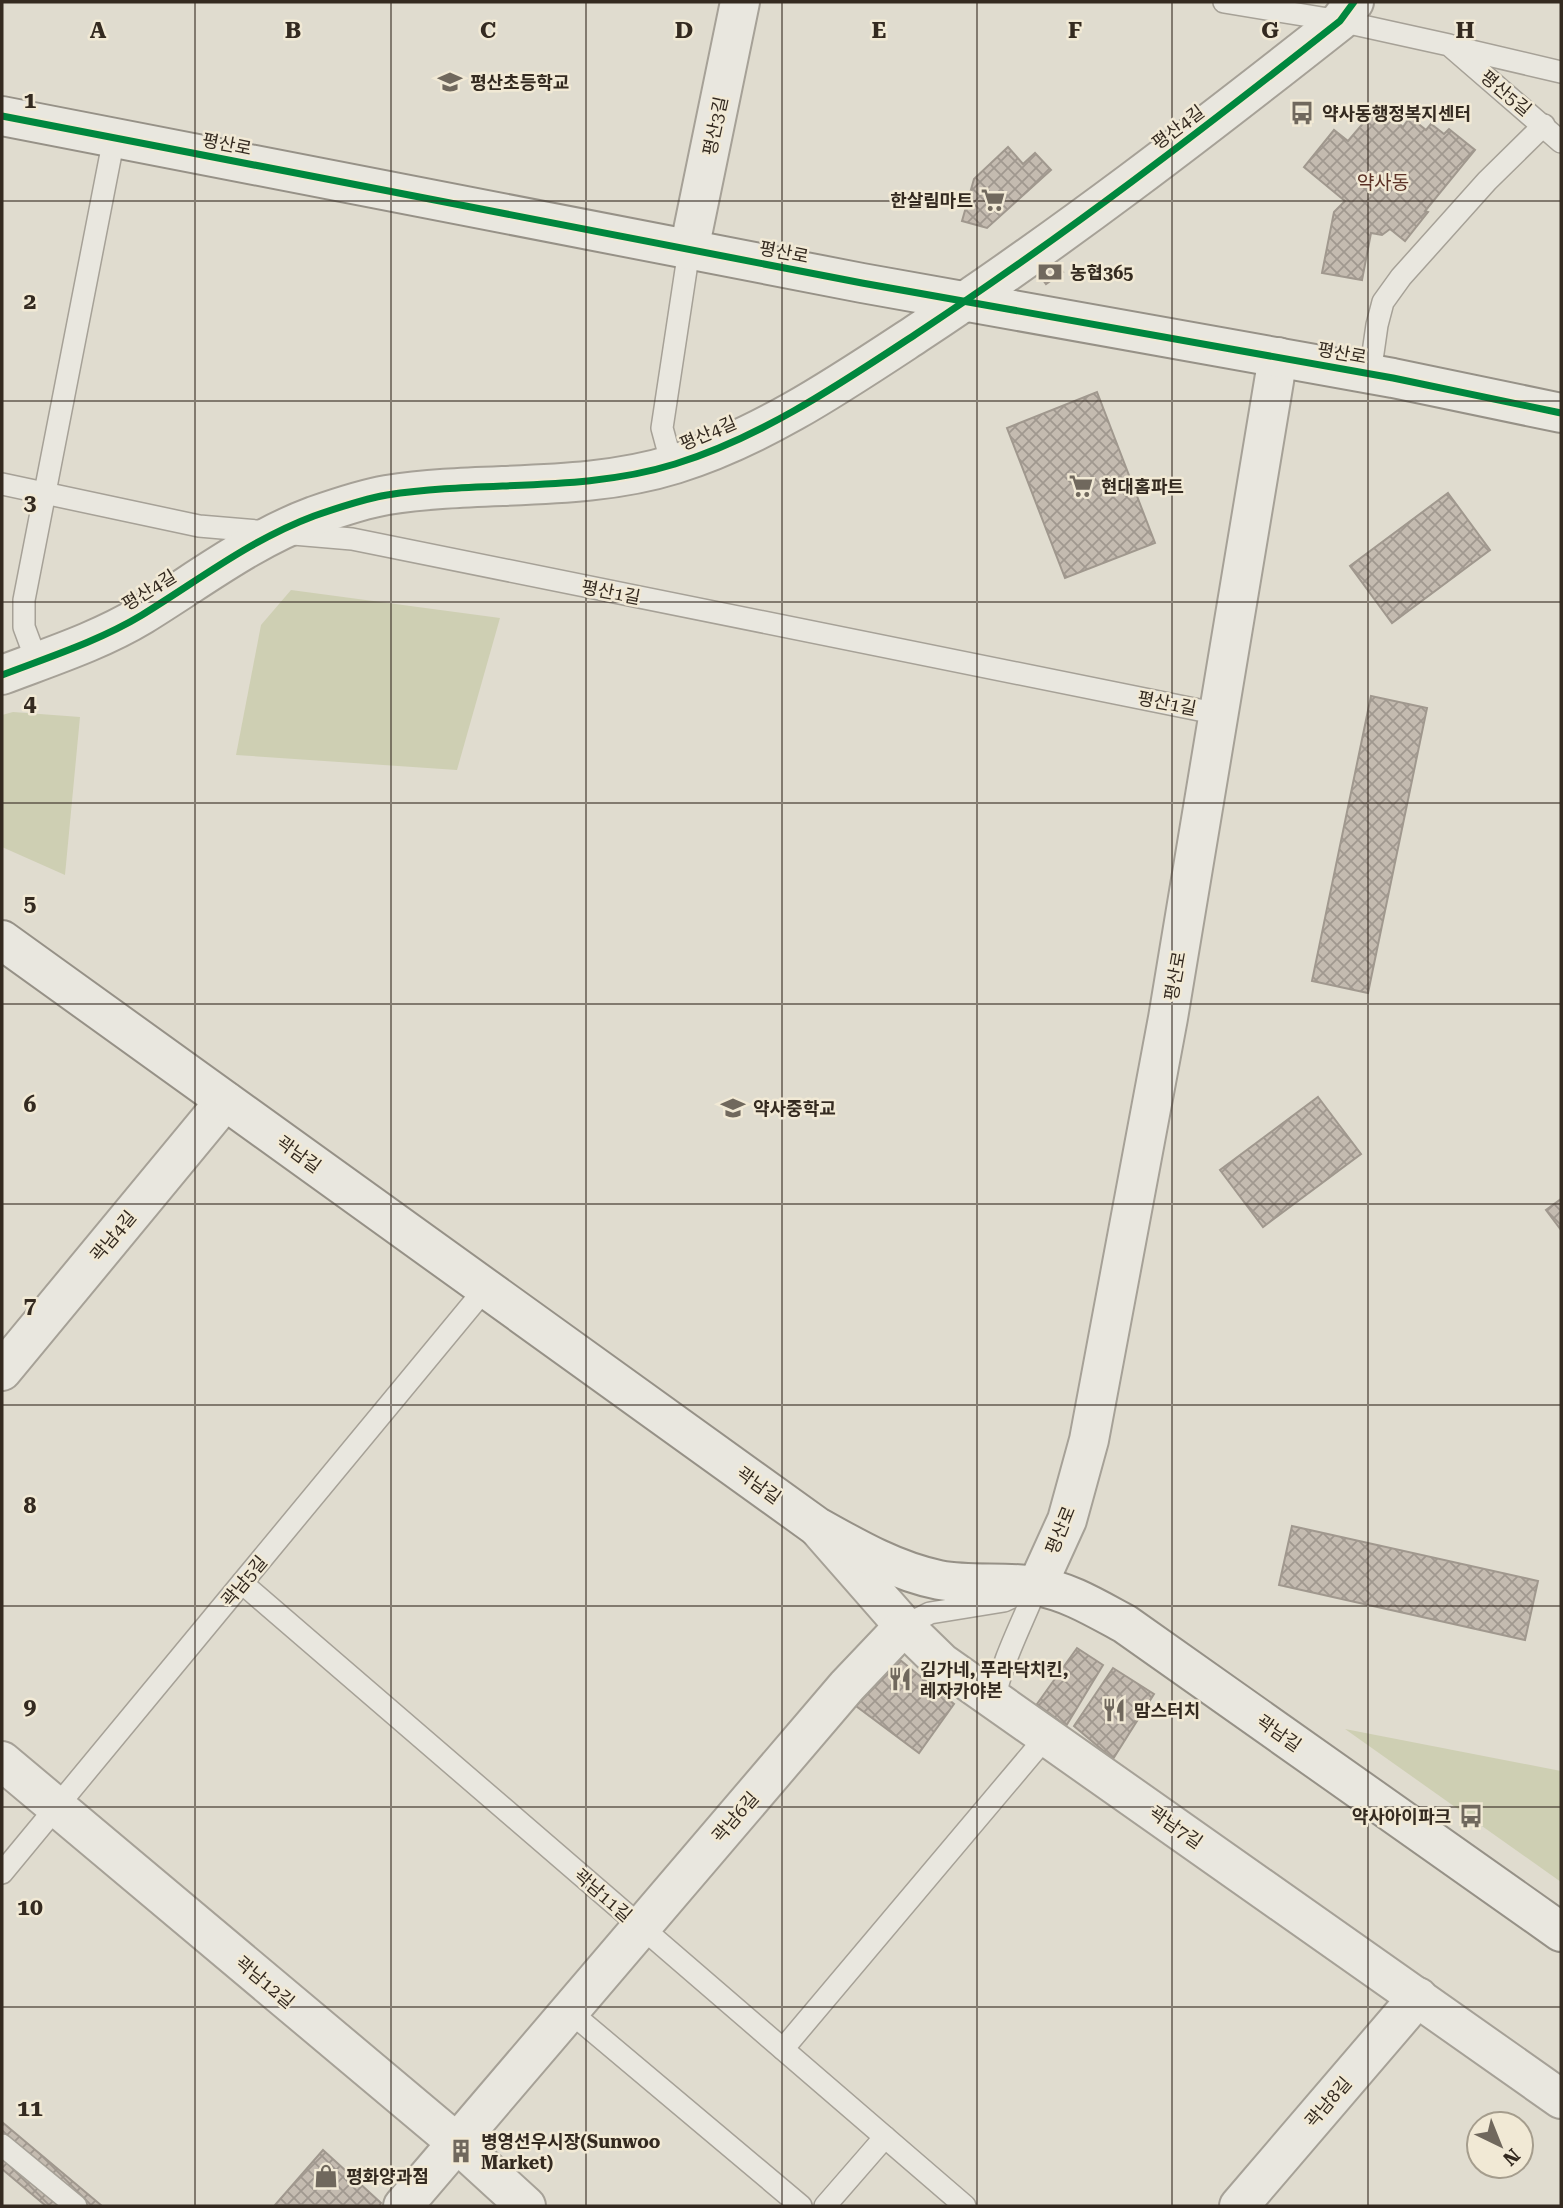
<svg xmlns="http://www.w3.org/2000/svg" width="1563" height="2208" font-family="'Roboto Serif','Noto Sans KR',serif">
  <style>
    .park { fill: #cecfb3 }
    .building { fill: url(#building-cross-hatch); stroke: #a0988e; stroke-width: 2 }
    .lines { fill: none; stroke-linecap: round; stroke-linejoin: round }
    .lane-casing { stroke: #a6a197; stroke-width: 24 }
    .street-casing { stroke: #a6a197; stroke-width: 42 }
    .secondary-casing { stroke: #969187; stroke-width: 42 }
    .lane { stroke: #e9e7df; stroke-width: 21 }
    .street { stroke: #e9e7df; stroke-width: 38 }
    .secondary { stroke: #e9e7df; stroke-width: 38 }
    .cycleway-casing { stroke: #f1e9d5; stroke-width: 11 }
    .cycleway { stroke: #00873e; stroke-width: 7 }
    .grid { fill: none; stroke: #342a20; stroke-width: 2; stroke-opacity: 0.55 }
    .labels { text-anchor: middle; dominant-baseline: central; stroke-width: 5; stroke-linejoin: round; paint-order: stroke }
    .poi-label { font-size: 18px; font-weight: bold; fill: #342a20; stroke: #f1e9d5; text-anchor: start }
    .street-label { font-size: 18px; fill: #342a20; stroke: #f1e9d5 }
    .neighbourhood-label { font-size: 19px; fill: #5b3125; stroke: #f1e9d5 }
    .grid-label { font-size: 23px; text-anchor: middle; font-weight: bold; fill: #342a20; stroke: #f1e9d5; stroke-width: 5; stroke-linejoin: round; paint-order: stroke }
  </style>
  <defs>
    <pattern id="building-cross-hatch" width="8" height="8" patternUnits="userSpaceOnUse" patternTransform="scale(1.75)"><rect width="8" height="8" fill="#c4bbb0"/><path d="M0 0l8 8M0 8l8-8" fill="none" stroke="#a0988f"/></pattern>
  </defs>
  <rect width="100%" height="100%" fill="#e0dccf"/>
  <g class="park">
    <polygon points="291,590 500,618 457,770 236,755 261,625"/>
    <polygon points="13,712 80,717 65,875 2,847 2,715"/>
    <polygon points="1345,1729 1561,1771 1561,1882"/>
  </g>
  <g class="building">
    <polygon points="1378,106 1403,127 1410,117 1426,130 1431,124 1444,134 1449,129 1475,150 1425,211 1428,212 1405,241 1390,229 1382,235 1371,233 1362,280 1322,273 1334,212 1345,201 1304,167 1334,130 1348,141"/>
    <polygon points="1008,147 1023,164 1035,153 1051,170 987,228 962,221 974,179"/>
    <polygon points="1054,261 1063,272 1046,284 1038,273"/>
    <polygon points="1097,392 1155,543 1065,578 1007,428"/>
    <polygon points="1448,493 1490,550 1392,623 1350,566"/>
    <polygon points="1371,696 1427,708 1368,993 1312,981"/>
    <polygon points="1318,1097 1361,1154 1263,1227 1220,1170"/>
    <polygon points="1561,1199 1561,1230 1546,1210"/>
    <polygon points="1292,1526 1538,1581 1525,1640 1279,1585"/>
    <polygon points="1077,1648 1103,1665 1066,1726 1037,1704"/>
    <polygon points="894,1655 954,1704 919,1753 856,1706"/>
    <polygon points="1113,1668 1154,1694 1113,1759 1074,1726"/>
    <polygon points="2,2122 102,2206 46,2206 2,2169"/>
    <polygon points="323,2150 381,2203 379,2206 275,2205"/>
  </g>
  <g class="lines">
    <g class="lane-casing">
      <g id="lane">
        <polyline points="1224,2 1340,21 1449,45 1561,142"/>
        <polyline points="1454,47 1561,72"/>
        <polyline points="1370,374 1377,325 1383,302 1401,277 1487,181 1544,125"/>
        <polyline points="672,465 662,428 689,250"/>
        <polyline points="2,484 199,526 352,539 1219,714"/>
        <polyline points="37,662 24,627 24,600 114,138"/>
        <polyline points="242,1583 965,2206"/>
        <polyline points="904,1626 930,1613 1004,1601 1019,1594"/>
        <path d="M994,1701C1002,1660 1022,1624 1037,1586"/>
        <polyline points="2,1873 485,1289"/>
        <polyline points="569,2011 801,2206"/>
        <polyline points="783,2049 1046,1737"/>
        <polyline points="2,2145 76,2206"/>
        <polyline points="825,2206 885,2137"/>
      </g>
    </g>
    <g class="street-casing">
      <g id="street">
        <polyline points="689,250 740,2"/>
        <path d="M2,675C49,657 99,641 142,615C199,580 250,540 314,516C337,508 363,499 387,495C482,480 582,493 675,464C762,437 840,384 916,334C1063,237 1202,130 1340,21L1354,2"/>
        <polyline points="2,1371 225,1101"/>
        <polyline points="819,1529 904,1626 942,1663 1561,2099"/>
        <polyline points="1037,1586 1067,1520 1089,1440 1168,1018 1278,357"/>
        <polyline points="2,1761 457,2143 526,2206"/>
        <polyline points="403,2206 847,1686 904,1626"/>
        <polyline points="1239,2206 1418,1997"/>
      </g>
    </g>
    <g class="secondary-casing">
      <g id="secondary">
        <polyline points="2,116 862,283 1393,378 1561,413"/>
        <path d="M2,940L816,1526C855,1548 895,1571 939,1580C971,1586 1004,1581 1036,1586C1068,1591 1097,1609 1125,1624L1561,1932"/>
      </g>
    </g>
    <use href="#lane" class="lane"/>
    <use href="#street" class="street"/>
    <use href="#secondary" class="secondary"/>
    <g class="cycleway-casing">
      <g id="cycleway">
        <polyline points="2,116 862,283 1393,378 1561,413"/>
        <path d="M2,675C49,657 99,641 142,615C199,580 250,540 314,516C337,508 363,499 387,495C482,480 582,493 675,464C762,437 840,384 916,334C1063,237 1202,130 1340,21L1354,2"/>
      </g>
    </g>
    <use href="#cycleway" class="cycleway"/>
  </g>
  <path class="grid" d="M195,2V2206M391,2V2206M586,2V2206M782,2V2206M977,2V2206M1172,2V2206M1368,2V2206M2,201H1561M2,401H1561M2,602H1561M2,803H1561M2,1004H1561M2,1204H1561M2,1405H1561M2,1606H1561M2,1807H1561M2,2007H1561"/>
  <defs>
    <g id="school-bare" transform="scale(1.89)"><path d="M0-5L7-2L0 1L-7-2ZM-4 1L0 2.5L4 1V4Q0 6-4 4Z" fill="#70685d" stroke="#f1e9d5" stroke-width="2.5" paint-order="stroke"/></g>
    <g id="bus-bare" transform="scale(1.89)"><path d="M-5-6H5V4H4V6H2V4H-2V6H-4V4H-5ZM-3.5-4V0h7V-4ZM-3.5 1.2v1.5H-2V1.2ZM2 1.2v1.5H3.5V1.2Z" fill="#70685d" stroke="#f1e9d5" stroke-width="2.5" paint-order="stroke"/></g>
    <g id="supermarket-bare" transform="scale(1.89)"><path d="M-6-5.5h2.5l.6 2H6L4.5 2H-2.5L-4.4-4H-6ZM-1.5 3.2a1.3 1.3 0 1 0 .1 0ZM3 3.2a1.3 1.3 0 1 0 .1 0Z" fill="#70685d" stroke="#f1e9d5" stroke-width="2.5" paint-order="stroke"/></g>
    <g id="bank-bare" transform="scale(1.89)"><path d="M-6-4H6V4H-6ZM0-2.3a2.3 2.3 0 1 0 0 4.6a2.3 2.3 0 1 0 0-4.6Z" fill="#70685d" stroke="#f1e9d5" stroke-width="2.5" paint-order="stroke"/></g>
    <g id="restaurant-bare" transform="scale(1.89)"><path d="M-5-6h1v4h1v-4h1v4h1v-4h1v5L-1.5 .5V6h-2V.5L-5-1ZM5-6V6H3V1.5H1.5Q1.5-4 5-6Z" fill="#70685d" stroke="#f1e9d5" stroke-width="2.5" paint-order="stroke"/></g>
    <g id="building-bare" transform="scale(1.89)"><path d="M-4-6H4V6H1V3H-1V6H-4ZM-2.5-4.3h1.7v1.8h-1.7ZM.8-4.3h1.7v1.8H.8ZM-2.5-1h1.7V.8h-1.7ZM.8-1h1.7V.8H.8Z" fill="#70685d" stroke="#f1e9d5" stroke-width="2.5" paint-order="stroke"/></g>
    <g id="shop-bare" transform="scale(1.89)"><path d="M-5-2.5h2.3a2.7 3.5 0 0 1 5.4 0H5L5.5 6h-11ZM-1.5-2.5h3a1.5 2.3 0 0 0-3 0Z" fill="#70685d" stroke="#f1e9d5" stroke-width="2.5" paint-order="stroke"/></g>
  </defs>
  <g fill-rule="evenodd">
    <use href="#school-bare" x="450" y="82"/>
    <use href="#bus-bare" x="1302" y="113"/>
    <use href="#supermarket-bare" x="993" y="200"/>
    <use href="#bank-bare" x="1050" y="272"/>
    <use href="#supermarket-bare" x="1081" y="486"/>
    <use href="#school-bare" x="733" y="1108"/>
    <use href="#restaurant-bare" x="900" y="1679"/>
    <use href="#restaurant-bare" x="1114" y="1710"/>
    <use href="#bus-bare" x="1471" y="1816"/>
    <use href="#building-bare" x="461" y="2151"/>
    <use href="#shop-bare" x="326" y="2176"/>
  </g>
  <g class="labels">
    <g class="poi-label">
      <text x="470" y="82">평산초등학교</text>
      <text x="1322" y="113">약사동행정복지센터</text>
      <text x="973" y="200" text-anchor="end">한살림마트</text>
      <text x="1070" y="272">농협365</text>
      <text x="1101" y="486">현대홈파트</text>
      <text x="753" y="1108">약사중학교</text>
      <text x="920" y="1669">김가네, 푸라닥치킨,<tspan x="920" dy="21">레자카야본</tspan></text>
      <text x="1134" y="1710">맘스터치</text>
      <text x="1451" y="1816" text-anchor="end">약사아이파크</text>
      <text x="481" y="2141">병영선우시장(Sunwoo<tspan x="481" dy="21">Market)</tspan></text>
      <text x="346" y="2176">평화양과점</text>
    </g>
    <g class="street-label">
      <text transform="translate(1506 93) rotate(40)">평산5길</text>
      <text transform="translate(715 126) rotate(-78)">평산3길</text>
      <text transform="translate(1178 127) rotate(-37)">평산4길</text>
      <text transform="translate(227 144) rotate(11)">평산로</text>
      <text transform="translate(784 252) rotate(11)">평산로</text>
      <text transform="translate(1342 353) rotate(10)">평산로</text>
      <text transform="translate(708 433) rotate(-23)">평산4길</text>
      <text transform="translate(149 590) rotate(-32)">평산4길</text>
      <text transform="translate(611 592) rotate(11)">평산1길</text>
      <text transform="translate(1167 703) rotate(11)">평산1길</text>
      <text transform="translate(1175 976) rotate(-80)">평산로</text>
      <text transform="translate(299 1154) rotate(36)">곽남길</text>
      <text transform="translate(113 1236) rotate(-50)">곽남4길</text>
      <text transform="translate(759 1485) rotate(36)">곽남길</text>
      <text transform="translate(1060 1530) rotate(-68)">평산로</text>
      <text transform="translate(244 1581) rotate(-50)">곽남5길</text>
      <text transform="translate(1279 1733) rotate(35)">곽남길</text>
      <text transform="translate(735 1817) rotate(-49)">곽남6길</text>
      <text transform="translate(1176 1827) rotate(35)">곽남7길</text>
      <text transform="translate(603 1895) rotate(41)">곽남11길</text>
      <text transform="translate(265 1982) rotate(40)">곽남12길</text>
      <text transform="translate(1328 2102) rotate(-49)">곽남8길</text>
    </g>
    <g class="neighbourhood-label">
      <text x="1383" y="182">약사동</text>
    </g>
  </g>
  <g class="grid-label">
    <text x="98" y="38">A</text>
    <text x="293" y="38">B</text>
    <text x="488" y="38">C</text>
    <text x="684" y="38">D</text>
    <text x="879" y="38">E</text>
    <text x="1075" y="38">F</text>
    <text x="1270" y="38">G</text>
    <text x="1465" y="38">H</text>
    <text x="30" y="108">1</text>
    <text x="30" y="309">2</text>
    <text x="30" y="510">3</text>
    <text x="30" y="711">4</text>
    <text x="30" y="911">5</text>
    <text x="30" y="1112">6</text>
    <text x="30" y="1313">7</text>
    <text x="30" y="1513">8</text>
    <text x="30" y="1714">9</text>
    <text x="30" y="1915">10</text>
    <text x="30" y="2116">11</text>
  </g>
  <rect width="1563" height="2208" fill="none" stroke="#342a20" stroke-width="7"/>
  <g transform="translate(1500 2145) rotate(137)"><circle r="33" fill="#f1e9d5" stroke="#a59d8d" stroke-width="2"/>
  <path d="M0-5L12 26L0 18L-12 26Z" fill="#70685d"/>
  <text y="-10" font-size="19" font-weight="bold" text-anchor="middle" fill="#342a20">N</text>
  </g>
</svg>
